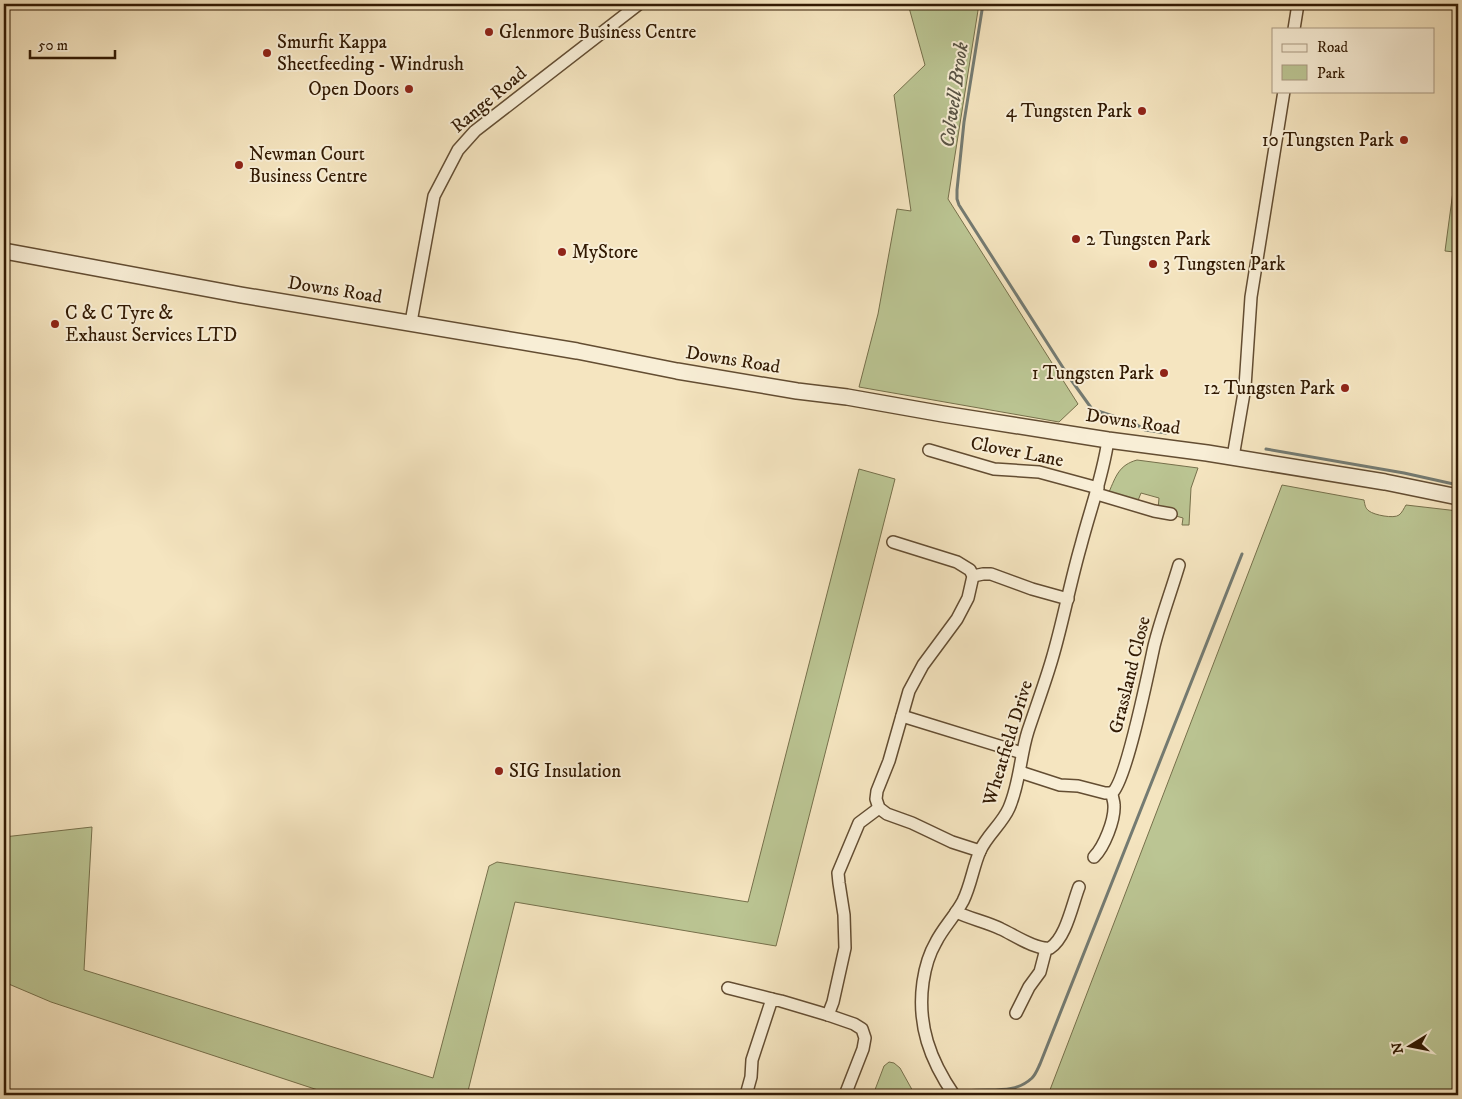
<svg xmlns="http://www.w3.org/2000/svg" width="1462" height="1099" font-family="'IM FELL DW Pica',serif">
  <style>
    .green { fill: #bbc593; stroke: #76704b }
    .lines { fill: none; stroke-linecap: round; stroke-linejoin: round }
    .stream { stroke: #747b72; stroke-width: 3 }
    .minor-casing { stroke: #634d32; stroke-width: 14 }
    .tertiary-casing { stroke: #634d32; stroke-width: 18 }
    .minor { stroke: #f8eed6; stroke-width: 11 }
    .tertiary { stroke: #f8eed6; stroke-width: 15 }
    .poi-dot { fill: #8f2418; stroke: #f8eed6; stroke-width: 2 }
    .labels { text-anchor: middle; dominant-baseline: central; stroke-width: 4; stroke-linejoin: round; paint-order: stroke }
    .poi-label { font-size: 19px; fill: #321a03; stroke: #f8eed6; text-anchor: start }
    .street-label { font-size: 19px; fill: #321a03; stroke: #f8eed6 }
    .water-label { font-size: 20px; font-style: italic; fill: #585344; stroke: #f8eed6 }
  </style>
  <rect width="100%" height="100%" fill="#f5e5c0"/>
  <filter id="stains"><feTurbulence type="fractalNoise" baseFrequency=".004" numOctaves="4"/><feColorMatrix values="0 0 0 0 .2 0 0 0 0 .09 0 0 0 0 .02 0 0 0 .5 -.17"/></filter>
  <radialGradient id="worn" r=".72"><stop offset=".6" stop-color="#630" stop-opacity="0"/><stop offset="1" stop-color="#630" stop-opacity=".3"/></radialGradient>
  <g class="green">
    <polygon points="908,4 979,4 948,199 1078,404 1059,422 859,387 878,314 897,209 911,211 894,95 925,65"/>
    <polygon points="1458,154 1458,222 1454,252 1445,251"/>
    <path d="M1137,460L1198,468L1191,488L1189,525H1182L1183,518L1176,516L1175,512L1158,509L1159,498L1141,493L1137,503L1109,492C1116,476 1119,465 1137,460Z"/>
    <polygon points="859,469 895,479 776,946 515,902 467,1095 333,1095 51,1002 4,982 4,837 92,827 84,970 433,1078 489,866 497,862 748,902"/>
    <path d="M1282,485L1364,500C1365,505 1365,508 1369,511C1374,515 1394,519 1399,515C1402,513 1404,508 1406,505L1458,511V1095H1048Z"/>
    <polygon points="889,1062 894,1063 900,1068 915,1095 873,1095 884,1066"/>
  </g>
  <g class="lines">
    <g class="stream">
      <polyline points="983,4 964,122 957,190 957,199 959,205 1069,377 1092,409 1134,423 1145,430 1166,433"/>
      <polyline points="1266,449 1404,473 1458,485"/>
      <path d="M968,1091C990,1088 1014,1095 1032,1078C1036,1074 1038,1068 1040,1064L1242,554"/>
    </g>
    <g class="minor-casing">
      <g id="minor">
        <polyline points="1294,29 1298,4"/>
        <polyline points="411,322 434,196 458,150 475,131 639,4"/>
        <polyline points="929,450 994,469 1039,472 1098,488"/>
        <polyline points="1233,457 1245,387 1251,297 1284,91"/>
        <polyline points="1097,494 1154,511 1171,514"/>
        <polyline points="893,542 957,562 970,570 973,576 968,598 957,619 923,665 909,691 889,761 877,791 876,799 879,808 887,814 912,823 952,842 980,851"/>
        <polyline points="973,576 983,574 991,574 1032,589 1068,599"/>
        <polyline points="902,716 1022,753"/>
        <polyline points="1020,772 1060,785 1078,786 1105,793 1112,793"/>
        <path d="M1094,857C1104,847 1115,820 1114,805C1114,801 1112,797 1112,793C1126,782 1149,669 1154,646C1161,618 1171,592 1179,565"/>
        <path d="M956,912C971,919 987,922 1001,929C1014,935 1036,950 1050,948C1066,938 1072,905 1079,887"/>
        <polyline points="728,988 772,999"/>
        <polyline points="1016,1013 1029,987 1040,972 1046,949"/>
        <polyline points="828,1015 833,1002 845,948 844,915 839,883 838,873 859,823 879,808"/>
        <polyline points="746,1095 751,1077 752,1060 772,999 781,1001 828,1015 854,1024 862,1029 865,1038 863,1049 845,1095"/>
        <path d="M954,1095C930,1060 917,1025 923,982C925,968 929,954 936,942C943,928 955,916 963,901C971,885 973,867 980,851C987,835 1002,824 1009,808C1020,783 1020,756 1028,731C1036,707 1045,683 1052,659C1063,622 1070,583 1081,545C1090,510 1103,476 1108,440"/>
      </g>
    </g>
    <g class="tertiary-casing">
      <polyline id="tertiary" points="4,251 241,295 577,351 677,371 797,391 847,397 943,414 1108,440 1207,453 1385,482 1458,497"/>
    </g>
    <use href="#minor" class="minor"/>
    <use href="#tertiary" class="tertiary"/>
  </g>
  <g class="poi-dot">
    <circle cx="489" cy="32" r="5"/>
    <circle cx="267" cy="53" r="5"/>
    <circle cx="409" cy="89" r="5"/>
    <circle cx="1142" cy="111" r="5"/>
    <circle cx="1404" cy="140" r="5"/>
    <circle cx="239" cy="165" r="5"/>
    <circle cx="1076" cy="239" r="5"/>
    <circle cx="562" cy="252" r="5"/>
    <circle cx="1153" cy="264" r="5"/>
    <circle cx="55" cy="324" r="5"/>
    <circle cx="1164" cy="373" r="5"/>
    <circle cx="1345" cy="388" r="5"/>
    <circle cx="499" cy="771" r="5"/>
  </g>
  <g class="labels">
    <g class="poi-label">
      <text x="499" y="32">Glenmore Business Centre</text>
      <text x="277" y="42">Smurfit Kappa<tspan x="277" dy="22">Sheetfeeding - Windrush</tspan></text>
      <text x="399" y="89" text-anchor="end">Open Doors</text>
      <text x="1132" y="111" text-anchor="end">4 Tungsten Park</text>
      <text x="1394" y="140" text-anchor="end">10 Tungsten Park</text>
      <text x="249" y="154">Newman Court<tspan x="249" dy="22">Business Centre</tspan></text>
      <text x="1086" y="239">2 Tungsten Park</text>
      <text x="572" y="252">MyStore</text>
      <text x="1163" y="264">3 Tungsten Park</text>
      <text x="65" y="313">C &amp; C Tyre &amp;<tspan x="65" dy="22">Exhaust Services LTD</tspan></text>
      <text x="1154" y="373" text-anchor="end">1 Tungsten Park</text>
      <text x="1335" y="388" text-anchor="end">12 Tungsten Park</text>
      <text x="509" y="771">SIG Insulation</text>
    </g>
    <g class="street-label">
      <text transform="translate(489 100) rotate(-40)">Range Road</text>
      <text transform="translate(335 290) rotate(9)">Downs Road</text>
      <text transform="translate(733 360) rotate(9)">Downs Road</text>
      <text transform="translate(1133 422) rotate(8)">Downs Road</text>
      <text transform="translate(1017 452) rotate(11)">Clover Lane</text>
      <text transform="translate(1130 675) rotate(-76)">Grassland Close</text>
      <text transform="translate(1008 743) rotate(-73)">Wheatfield Drive</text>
    </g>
    <g class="water-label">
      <text transform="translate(955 95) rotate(-82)">Colwell Brook</text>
    </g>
  </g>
  <rect width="1462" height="1099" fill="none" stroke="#f5e5c0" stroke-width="20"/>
  <rect x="5" y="5" width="1452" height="1089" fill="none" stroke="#321a03" stroke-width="2.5"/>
  <rect x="10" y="10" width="1442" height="1079" fill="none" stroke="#321a03"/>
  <rect x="1272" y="28" width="162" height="65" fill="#f8eed6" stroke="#a99982"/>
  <rect x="1282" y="44" width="25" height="8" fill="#f8eed6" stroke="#a99982"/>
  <text x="1317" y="52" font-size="15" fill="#321a03">Road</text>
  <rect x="1282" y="65" width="25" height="15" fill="#bbc593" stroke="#a99982"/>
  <text x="1317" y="78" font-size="15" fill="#321a03">Park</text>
  <g transform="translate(1410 1046) rotate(260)" stroke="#f8eed6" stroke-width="4" paint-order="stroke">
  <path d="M0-4L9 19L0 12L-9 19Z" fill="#321a03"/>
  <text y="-8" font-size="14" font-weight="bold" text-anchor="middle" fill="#321a03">N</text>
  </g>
  <path d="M30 50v8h85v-8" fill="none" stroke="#321a03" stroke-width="2.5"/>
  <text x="38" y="50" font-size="15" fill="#321a03" stroke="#f8eed6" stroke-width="4" paint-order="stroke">50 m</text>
  <rect width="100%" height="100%" filter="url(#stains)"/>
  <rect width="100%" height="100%" fill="url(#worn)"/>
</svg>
